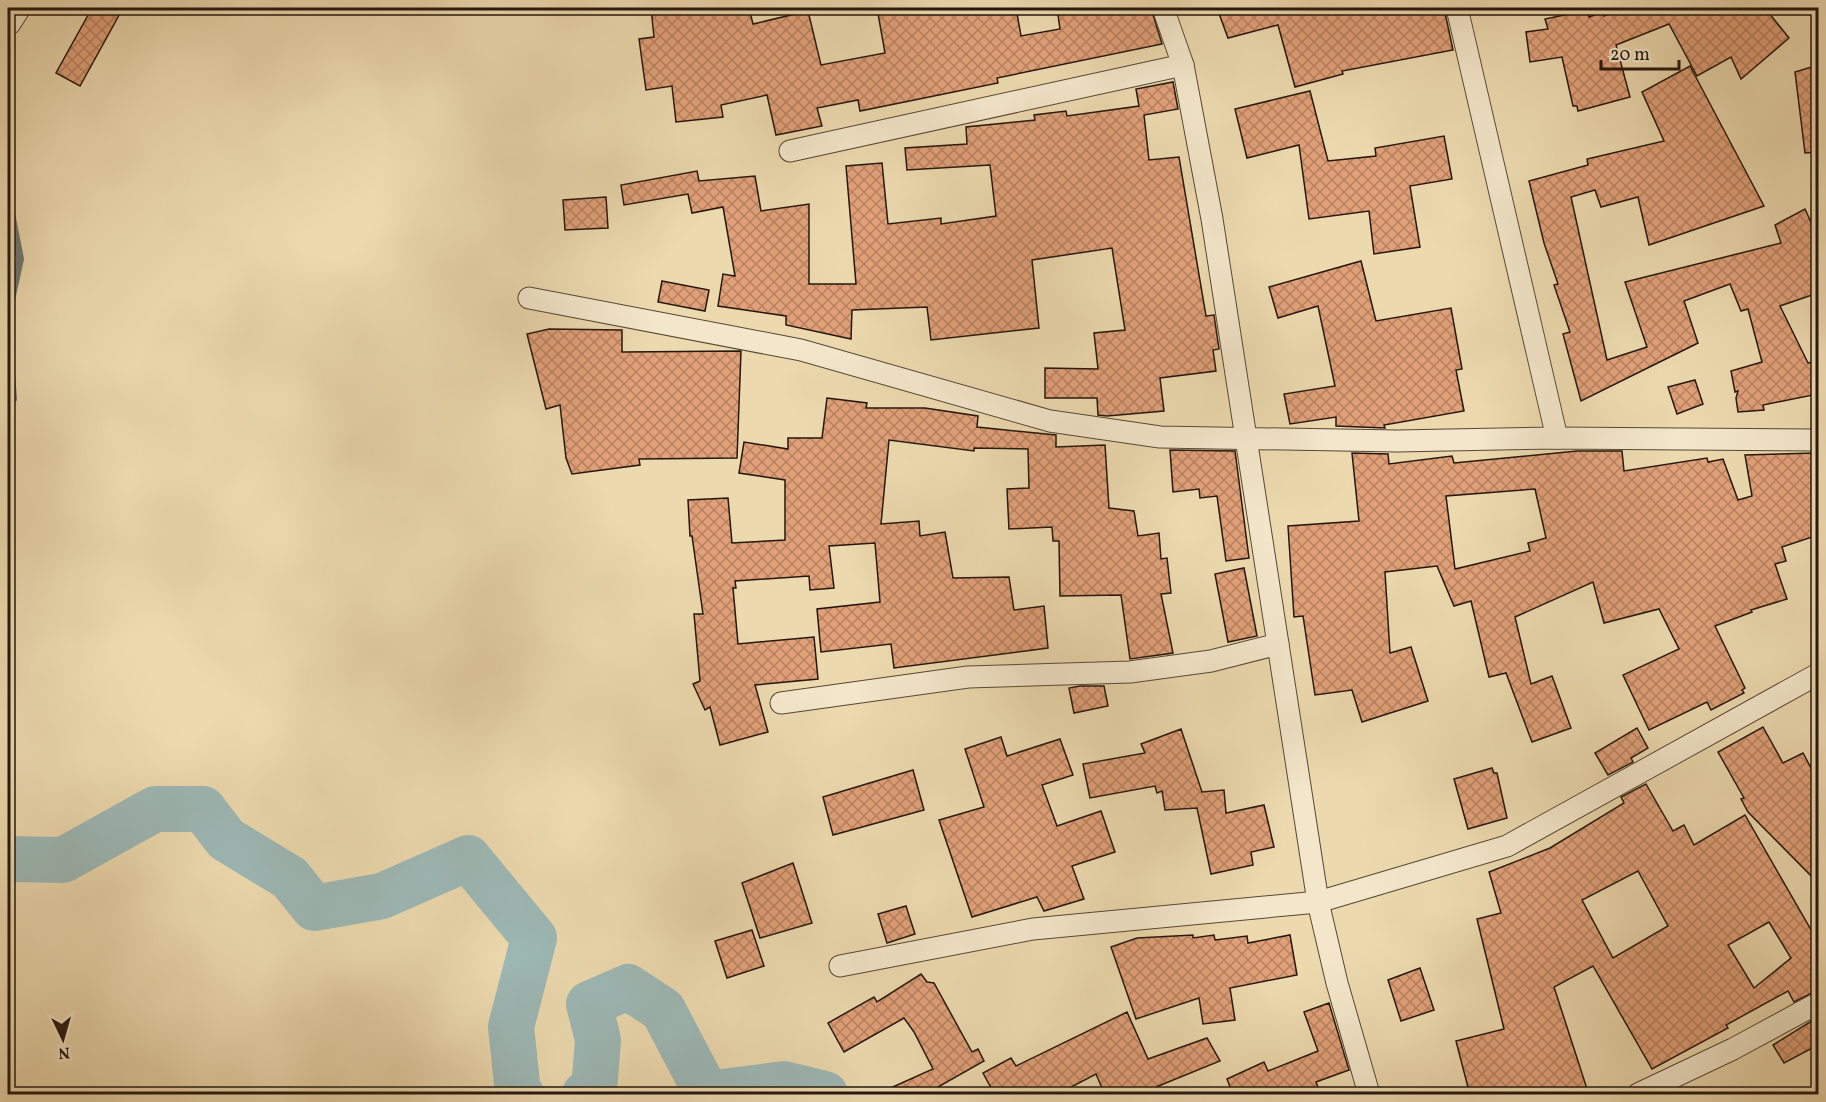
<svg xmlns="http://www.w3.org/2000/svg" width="1826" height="1102" font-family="Vollkorn,serif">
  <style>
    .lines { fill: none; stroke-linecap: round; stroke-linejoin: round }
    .stream { stroke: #6d7872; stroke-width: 8 }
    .river { stroke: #9db8b5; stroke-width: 46 }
    .building { fill: url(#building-cross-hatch); stroke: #25170e; stroke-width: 1.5; fill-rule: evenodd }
    .minor-casing { stroke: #574836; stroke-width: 23 }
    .tertiary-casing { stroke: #574836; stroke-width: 28 }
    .minor { stroke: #f3e6ca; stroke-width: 21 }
    .tertiary { stroke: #f3e6ca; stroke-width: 26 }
  </style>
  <defs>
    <pattern id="building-cross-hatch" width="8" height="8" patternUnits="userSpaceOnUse" patternTransform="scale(1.5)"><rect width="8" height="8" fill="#e1a078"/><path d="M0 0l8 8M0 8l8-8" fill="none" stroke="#b68161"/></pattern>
  </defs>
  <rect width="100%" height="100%" fill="#ecd9ae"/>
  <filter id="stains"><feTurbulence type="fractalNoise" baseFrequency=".00333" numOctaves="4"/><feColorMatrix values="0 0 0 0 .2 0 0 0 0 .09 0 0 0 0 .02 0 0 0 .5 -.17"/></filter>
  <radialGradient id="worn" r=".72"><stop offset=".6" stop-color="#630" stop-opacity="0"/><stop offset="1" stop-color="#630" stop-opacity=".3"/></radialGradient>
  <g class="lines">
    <g class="stream">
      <polyline points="8,198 20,259 8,314"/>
      <polyline points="8,336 13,399 8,403"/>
    </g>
    <g class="river">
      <polyline points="8,859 63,860 155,809 203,809 226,839 290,878 314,908 382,896 468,858 534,938 511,1027 518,1093 521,1094"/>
      <polyline points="585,1094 594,1090 598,1040 589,1004 628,987 663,1010 707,1094 784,1084 825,1094"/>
    </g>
  </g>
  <g class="building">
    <polygon points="92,8 123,8 80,86 56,73"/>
    <polygon points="651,8 749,8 753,24 808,11 821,65 885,53 877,8 1016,8 1021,36 1060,29 1057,8 1151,8 1162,44 997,78 998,83 860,111 858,100 817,108 822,126 776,135 767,95 721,105 723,117 676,122 672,86 646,90 639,39 654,37"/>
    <polygon points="1217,8 1444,8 1453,50 1342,71 1343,74 1295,87 1278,25 1228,38"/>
    <polygon points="1625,8 1765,8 1789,38 1741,79 1731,57 1697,76 1669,24 1616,45 1630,97 1578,111 1577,106 1573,106 1562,57 1530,62 1526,32 1548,29 1545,19 1588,10 1589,17 1603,12 1604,16"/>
    <polygon points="1818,65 1818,152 1805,153 1795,72"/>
    <polygon points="1690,66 1764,206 1649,245 1638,197 1601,207 1595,190 1571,197 1607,360 1647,347 1625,282 1781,243 1775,225 1805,209 1818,238 1818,293 1780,306 1808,363 1818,361 1818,394 1763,405 1764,410 1738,412 1736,398 1738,391 1735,392 1731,371 1762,362 1748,309 1741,311 1730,284 1684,301 1698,343 1581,401 1563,334 1570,332 1554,285 1558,284 1544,243 1529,181 1588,165 1587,159 1664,141 1642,92"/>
    <polygon points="1173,82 1178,109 1144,115 1149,160 1179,157 1206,316 1214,315 1219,349 1213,350 1216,371 1160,378 1164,411 1107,416 1098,415 1097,398 1045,398 1045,368 1098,369 1094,333 1125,330 1112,248 1032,260 1039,328 931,340 927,307 852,310 851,339 786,325 786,316 718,306 723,274 735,276 723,207 692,213 688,194 624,205 621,185 697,171 699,181 755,176 761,211 809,204 809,284 856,284 846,166 882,163 888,224 941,218 941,224 996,216 990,165 907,170 905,148 967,144 966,127 1035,120 1034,115 1066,111 1067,116 1139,106 1136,89"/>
    <polygon points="1310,91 1328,161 1376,156 1375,148 1444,136 1452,179 1410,186 1420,247 1374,254 1369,211 1309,219 1299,145 1247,158 1235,109"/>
    <polygon points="606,197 608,228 565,230 563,200"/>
    <polygon points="1361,261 1376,321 1451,308 1462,369 1456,370 1464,411 1384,425 1385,428 1336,426 1336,417 1290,424 1284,394 1335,386 1318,306 1278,318 1269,287"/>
    <polygon points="662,281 709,290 705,311 658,302"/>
    <polygon points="549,329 622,330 622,352 741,351 737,458 639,459 640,465 572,474 566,458 560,405 546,409 527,334"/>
    <polygon points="1695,380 1703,404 1677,414 1668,387"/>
    <polygon points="827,398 867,403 866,408 925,408 978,416 977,427 1056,435 1056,447 1105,445 1109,508 1134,511 1138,536 1159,533 1161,559 1167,558 1171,593 1161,594 1173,653 1130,659 1121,595 1060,596 1059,541 1053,541 1052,527 1009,529 1007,489 1029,488 1028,449 974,448 974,451 889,440 881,524 919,521 920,536 945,532 953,578 1009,577 1014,610 1044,606 1048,648 894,668 891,644 821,652 817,609 880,602 875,543 829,546 834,588 810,590 809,576 735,581 736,588 733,588 738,644 814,637 818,679 755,685 768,732 720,745 710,707 705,710 693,684 700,681 694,614 703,614 692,536 690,536 688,500 728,498 732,543 785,540 785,480 739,473 744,442 788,449 788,438 822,438"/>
    <polygon points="1170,450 1235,451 1249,558 1226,561 1217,496 1200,498 1199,489 1173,492"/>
    <path d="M1577,451H1622L1624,471L1707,458L1708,462L1723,459L1738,500L1752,496L1745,455L1815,453L1818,535L1782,547L1786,561L1775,564L1787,599L1751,610L1752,612L1715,626L1745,688L1742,690L1744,693L1711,710L1707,702L1649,730L1623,675L1679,649L1659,609L1604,623L1593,582L1515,617L1531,684L1552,676L1571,728L1532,742L1506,673L1489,677L1471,601L1454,606L1437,566L1385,572L1390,653L1411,647L1428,701L1362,722L1352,690L1315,695L1303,616L1294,617L1288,526L1359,521L1352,453L1388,454L1389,464L1452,456L1454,463ZM1535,489L1546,538L1528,543L1530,551L1455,569L1446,496Z"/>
    <polygon points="1244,568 1257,636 1228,642 1215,574"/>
    <polygon points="1080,686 1104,686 1108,706 1074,713 1069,688"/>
    <polygon points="1763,727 1783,763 1803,753 1818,781 1818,883 1748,812 1741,799 1744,798 1718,752"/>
    <polygon points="1637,728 1648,748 1631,758 1633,762 1608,775 1595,753"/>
    <polygon points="1181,729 1202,792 1224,790 1226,813 1264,805 1274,847 1251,852 1253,865 1211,874 1197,808 1165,810 1162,791 1157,793 1155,786 1090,798 1083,764 1145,753 1141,744"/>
    <polygon points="1001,737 1007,756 1060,739 1073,775 1042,785 1057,826 1101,811 1115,852 1072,866 1084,899 1044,911 1037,897 972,917 939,820 984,807 965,749"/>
    <polygon points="1492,768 1494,773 1497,773 1507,818 1468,829 1454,779"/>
    <polygon points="913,770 924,810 833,835 823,797"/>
    <path d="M1646,784L1673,831L1684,825L1694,845L1745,815L1818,942V990L1794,1002L1788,991L1726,1025L1728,1028L1652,1069L1593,966L1554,987L1589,1095H1470L1456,1041L1504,1029L1477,919L1501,913L1489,872L1550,848L1624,803L1621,797ZM1638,871L1668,926L1613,958L1582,900ZM1769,922L1791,958L1754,988L1728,945Z"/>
    <polygon points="793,863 812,923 760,938 742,883"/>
    <polygon points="906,906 915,934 887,943 878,914"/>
    <polygon points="752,930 764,966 727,978 715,941"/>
    <polygon points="1193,935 1193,938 1214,935 1215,940 1247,936 1248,943 1290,935 1297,975 1230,988 1235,1020 1203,1024 1199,998 1136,1019 1111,947 1137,938"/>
    <polygon points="1420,968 1434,1010 1401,1021 1388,980"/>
    <polygon points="921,974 927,982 934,983 972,1052 978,1049 984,1061 924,1095 875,1095 933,1069 914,1032 904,1018 844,1052 828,1023 874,997 877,1002"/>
    <polygon points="1329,1003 1349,1070 1316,1082 1321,1095 1233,1095 1227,1079 1264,1062 1268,1071 1318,1051 1304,1012"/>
    <polygon points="1127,1012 1148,1059 1207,1038 1220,1061 1156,1087 1159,1095 1105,1095 1096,1074 1056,1095 995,1095 983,1073 1011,1058 1016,1066"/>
    <polygon points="1818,1017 1818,1045 1784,1063 1773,1045"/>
  </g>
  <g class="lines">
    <g class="minor-casing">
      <g id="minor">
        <polyline points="1163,8 1183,65 1212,219 1318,902 1337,983 1369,1094"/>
        <polyline points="1457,8 1557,438"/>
        <polyline points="790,151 1183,65"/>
        <polyline points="529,298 801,350 1050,421 1160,437 1397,441 1557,438 1818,440"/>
        <polyline points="781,703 968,677 1130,672 1211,661 1278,644"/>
        <polyline points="840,966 1033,929 1318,902 1507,846 1818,674"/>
        <polyline points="1638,1094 1733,1049 1818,1003"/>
      </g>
    </g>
    <g class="tertiary-casing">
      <polyline id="tertiary" points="8,22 17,8"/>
    </g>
    <use href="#minor" class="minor"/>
    <use href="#tertiary" class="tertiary"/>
  </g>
  <rect width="1826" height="1102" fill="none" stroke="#ecd9ae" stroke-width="30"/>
  <rect x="9" y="9" width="1808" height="1084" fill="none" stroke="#25170e" stroke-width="3"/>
  <rect x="15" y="15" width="1796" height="1072" fill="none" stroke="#25170e" stroke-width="1.5"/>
  <g transform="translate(63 1039) rotate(175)" stroke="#f3e6ca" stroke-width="4.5" paint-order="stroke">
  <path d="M0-4.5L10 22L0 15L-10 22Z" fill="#25170e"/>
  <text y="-9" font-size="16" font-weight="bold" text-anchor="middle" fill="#25170e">N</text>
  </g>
  <path d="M1601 60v9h78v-9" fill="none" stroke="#25170e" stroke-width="3"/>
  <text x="1610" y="60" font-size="18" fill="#25170e" stroke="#f3e6ca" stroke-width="4.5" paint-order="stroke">20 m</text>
  <rect width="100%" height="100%" filter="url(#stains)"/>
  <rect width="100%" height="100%" fill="url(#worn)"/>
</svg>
